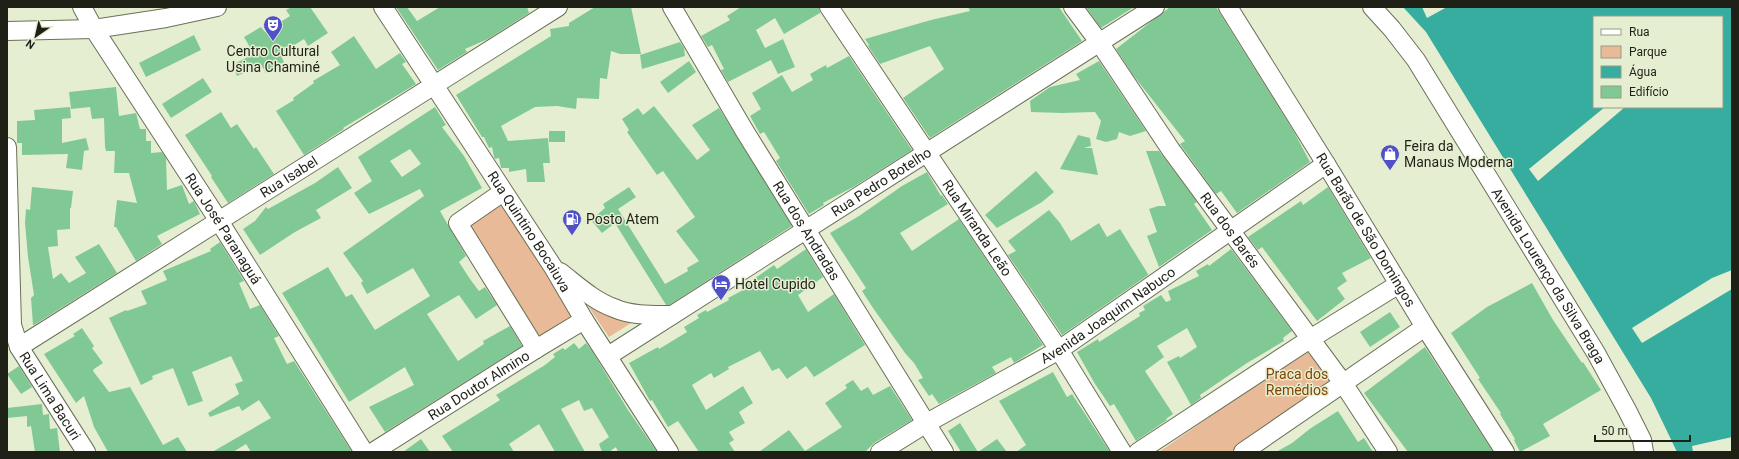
<svg xmlns="http://www.w3.org/2000/svg" width="1739" height="459" font-family="Roboto,sans-serif">
  <style>
    .green { fill: #e9ba97 }
    .water { fill: #36ad9e; fill-rule: evenodd }
    .pier { fill: #e6eed2 }
    .building { fill: #80c994; fill-rule: evenodd }
    .lines { fill: none; stroke-linecap: round; stroke-linejoin: round }
    .minor-casing { stroke: #697057; stroke-width: 20 }
    .minor { stroke: #fff; stroke-width: 18 }
    .labels { text-anchor: middle; dominant-baseline: central; stroke-width: 3; stroke-linejoin: round; paint-order: stroke }
    .poi-label { font-size: 14px; fill: #1f2117; stroke: #e6eed2; text-anchor: start }
    .street-label { font-size: 14px; fill: #1f2117; stroke: #e6eed2 }
    .park-label { font-size: 14px; fill: #824401; stroke: #e6eed2 }
  </style>
  <rect width="100%" height="100%" fill="#e6eed2"/>
  <g class="green">
    <polygon points="497,198 575,318 537,342 459,222"/>
    <polygon points="584,300 639,318 609,337"/>
    <polygon points="1306,350 1332,384 1231,452 1159,452"/>
  </g>
  <path class="water" d="M1403,7H1732V452H1677L1651,398L1426,32ZM1594,17H1722V107H1594Z"/>
  <g class="pier">
    <polygon points="1422,7 1447,7 1427,18"/>
    <polygon points="1605,107 1625,107 1538,181 1529,169"/>
    <polygon points="1732,270 1732,289 1642,343 1632,328 1712,278"/>
    <polygon points="1732,437 1732,452 1693,452 1692,446"/>
  </g>
  <g class="building">
    <polygon points="292,7 310,7 328,33 308,46 304,39 280,54 284,62 266,73 261,65 237,76 232,65 254,54 244,37 261,27 265,32 290,16 286,10"/>
    <polygon points="396,7 407,7 417,21 440,7 527,7 529,13 488,39 465,49 467,52 438,70"/>
    <polygon points="595,7 631,7 641,54 620,54 611,51 607,79 600,78 599,99 577,98 576,109 557,106 535,107 501,126 508,141 548,138 550,163 543,163 545,182 527,182 526,169 509,172 509,168 501,168 499,158 495,159 494,157 492,147 489,148 484,137 482,137 456,95 551,36 550,29 569,26 569,23"/>
    <polygon points="741,7 819,7 820,13 784,34 775,18 756,30 765,48 783,39 795,67 778,74 771,60 728,82 721,70 724,69 712,45 708,47 701,36 730,20 727,16"/>
    <polygon points="968,7 1059,7 1082,41 930,138 903,98 944,69 930,46 880,64 868,46 869,45 865,39 931,20 970,11"/>
    <polygon points="1086,7 1134,7 1101,28"/>
    <polygon points="1170,7 1216,7 1294,132 1310,162 1237,213 1221,191 1216,194 1180,144 1185,141 1133,75 1116,49"/>
    <polygon points="194,35 201,50 146,77 139,63"/>
    <polygon points="354,36 376,69 400,53 406,62 402,64 416,84 343,128 344,129 304,155 276,111 294,100 293,98 314,83 313,81 340,65 331,52"/>
    <polygon points="680,42 684,48 685,56 642,69 640,55"/>
    <polygon points="849,56 912,150 855,186 823,203 824,205 809,214 776,161 780,158 764,132 760,134 750,116 761,109 752,93 782,75 792,92 813,80 810,74 826,65 827,68"/>
    <polygon points="689,61 696,72 668,93 660,82"/>
    <polygon points="1099,61 1146,131 1130,136 1119,132 1117,139 1106,142 1096,139 1101,121 1095,112 1062,113 1031,112 1030,101 1050,87 1080,80 1076,74"/>
    <polygon points="203,78 212,92 171,118 162,104"/>
    <polygon points="116,87 119,116 136,113 140,129 146,129 146,141 151,141 151,153 162,152 166,158 167,190 182,185 189,204 194,201 200,214 157,236 162,244 136,261 116,227 114,227 117,200 137,203 129,173 114,173 115,151 106,151 105,147 104,118 92,119 90,107 71,109 69,92"/>
    <polygon points="654,106 697,160 710,150 692,125 719,108 792,226 669,305 666,305 615,223 602,233 591,220 605,208 603,204 629,187 636,197 618,209 665,284 688,271 687,268 699,261 676,231 695,217 663,171 657,175 627,132 629,130 622,119 638,108 643,115"/>
    <polygon points="70,107 71,118 62,119 62,143 86,138 89,150 84,151 82,170 66,168 68,154 22,155 22,143 17,143 17,121 35,120 34,110"/>
    <path d="M435,107L446,125L442,127L464,156L482,188L440,211L466,256L459,262L470,279L479,291L485,287L497,305L476,319L459,295L427,314L458,361L484,344L483,341L510,326L522,346L385,432L369,407L414,385L405,367L349,402L282,293L328,267L346,297L352,294L375,330L430,296L413,268L367,294L361,283L363,281L343,253L424,196L420,189L369,214L354,193L372,181L358,157ZM410,149L421,164L402,177L390,161Z"/>
    <polygon points="221,112 231,128 237,124 254,149 256,147 274,174 228,203 211,177 212,176 185,135"/>
    <rect x="549" y="131" width="16" height="11"/>
    <polygon points="1078,135 1090,138 1091,146 1084,148 1092,148 1098,175 1060,169"/>
    <polygon points="1146,151 1159,151 1197,202 1194,204 1212,230 1159,267 1147,236 1157,232 1149,209 1158,206 1166,206"/>
    <polygon points="338,167 352,188 316,210 321,218 295,232 260,255 243,229 255,221 266,207 268,209 315,183"/>
    <polygon points="1036,171 1054,192 1042,202 997,228 985,215"/>
    <polygon points="927,172 941,196 942,195 948,204 900,233 912,251 959,219 1043,345 1014,363 1011,357 992,367 996,373 939,404 932,394 929,396 918,380 923,378 914,363 905,353 873,308 862,291 866,288 830,233 859,216 902,186"/>
    <polygon points="32,187 73,191 71,208 70,208 70,229 57,230 58,246 48,247 53,279 61,273 69,283 86,273 75,257 99,244 117,273 34,325 33,325 31,298 34,295 28,257 25,223 26,209 30,210"/>
    <polygon points="1328,187 1371,258 1342,273 1347,281 1337,288 1345,299 1317,321 1262,247 1258,250 1248,237 1301,201 1303,205"/>
    <polygon points="1049,210 1060,223 1071,241 1099,223 1107,237 1120,229 1148,274 1148,275 1062,335 1008,255 1016,251 1008,241"/>
    <polygon points="220,242 244,281 239,283 250,309 260,305 279,336 274,338 287,364 294,361 352,452 251,452 246,444 233,452 212,452 271,418 259,400 242,411 239,406 210,417 208,413 239,394 235,384 243,381 231,356 192,372 203,401 188,406 173,368 152,376 153,379 141,385 109,318 126,310 127,311 147,304 141,291 167,280 163,271 211,251 210,249"/>
    <polygon points="806,249 823,277 798,295 808,312 834,294 865,345 814,377 806,366 787,379 779,368 772,371 760,351 728,367 729,369 714,378 711,373 692,385 706,410 743,386 753,403 739,412 745,423 729,432 734,440 729,443 735,452 699,452 678,421 668,427 652,400 650,401 629,363 658,347 659,349 687,332 684,327 699,318 697,315 706,310 707,312 729,300 728,298 747,288 745,285 774,265 777,269"/>
    <polygon points="1231,249 1292,331 1283,338 1284,341 1247,363 1200,395 1201,398 1191,405 1167,362 1179,356 1180,358 1197,347 1187,328 1157,346 1164,357 1145,371 1173,414 1166,419 1167,420 1136,441 1114,404 1110,406 1095,384 1077,352 1098,339 1099,342 1140,316 1139,313 1145,310 1143,306 1161,295 1166,302 1171,300 1168,291 1199,276 1196,271 1208,264 1209,266"/>
    <polygon points="1532,283 1553,320 1582,363 1583,362 1601,390 1543,424 1550,436 1520,452 1514,440 1515,439 1500,414 1501,413 1478,379 1480,378 1451,333 1487,307"/>
    <polygon points="1390,312 1400,327 1370,347 1360,332"/>
    <polygon points="82,328 94,346 92,348 103,363 94,369 93,371 109,392 130,387 163,445 178,437 187,452 108,452 94,427 84,396 76,403 44,354 75,336 73,334"/>
    <polygon points="574,343 579,349 586,343 592,351 628,410 657,452 618,452 616,447 609,452 602,452 599,444 609,437 592,408 584,411 579,400 561,409 585,452 555,452 539,424 509,444 514,452 453,452 442,436 500,400 496,395 545,365 555,357 553,354 563,348 565,350"/>
    <polygon points="1425,347 1493,452 1408,452 1364,393"/>
    <polygon points="19,366 32,387 21,394 7,374"/>
    <polygon points="1053,372 1067,397 1072,394 1110,452 1016,452 1026,445 999,401"/>
    <polygon points="853,380 861,391 868,387 873,395 890,386 912,420 874,443 865,452 759,452 789,430 805,451 842,427 825,403 847,388 845,385"/>
    <polygon points="42,404 43,415 49,414 50,429 57,428 60,452 35,452 31,426 27,427 27,416 7,418 7,408"/>
    <polygon points="1338,411 1358,442 1364,438 1373,452 1276,452 1292,443 1311,428"/>
    <polygon points="960,423 978,452 997,439 1007,452 961,452 948,431"/>
    <polygon points="421,439 430,452 403,452"/>
  </g>
  <g class="lines">
    <g class="minor-casing">
      <g id="minor">
        <path id="s1" d="M82,7L94,29L219,221L364,452"/>
        <path id="s2" d="M383,7L553,267L584,320L669,452"/>
        <path id="s3" d="M672,7L744,130L944,452"/>
        <path id="s4" d="M829,7L1059,350L1122,452"/>
        <path id="s5" d="M1073,7L1099,42L1171,150L1343,383L1388,452"/>
        <path id="s6" d="M1228,7L1326,164L1425,327L1505,452"/>
        <path id="s7" d="M1372,7L1392,29L1416,60L1596,353L1627,410L1642,440L1644,452"/>
        <polyline points="7,31 94,29 166,18 217,7"/>
        <path id="s8" d="M7,147L12,325L19,347L86,452"/>
        <polyline points="503,192 458,223 536,349"/>
        <path d="M560,272C577,285 594,301 614,308C632,316 653,315 672,315"/>
        <path id="s9" d="M19,347L558,7"/>
        <path id="s10" d="M608,356L1155,7"/>
        <path id="s11" d="M373,452L536,349L584,320"/>
        <path id="s12" d="M880,452L925,424L1059,350L1326,164"/>
        <polyline points="1138,452 1310,339 1399,284"/>
        <polyline points="1243,452 1425,327"/>
      </g>
    </g>
    <use href="#minor" class="minor"/>
  </g>
  <defs>
    <g id="theatre-pin" transform="scale(1)"><path d="M0 17L-7.5 6A9.5 9.5 0 1 1 7.5 6Z" fill="#5051c8" stroke="#e6eed2"/><path d="M-5-5.5Q0-4 5-5.5V0Q5 5 0 6Q-5 5-5 0ZM-3.3-2.5H-1v1.5H-3.3ZM1-2.5H3.3v1.5H1ZM-2.8 1Q0 5.5 2.8 1Z" fill="#fff"/></g>
    <g id="shop-pin" transform="scale(1)"><path d="M0 17L-7.5 6A9.5 9.5 0 1 1 7.5 6Z" fill="#5051c8" stroke="#e6eed2"/><path d="M-5-2.5h2.3a2.7 3.5 0 0 1 5.4 0H5L5.5 6h-11ZM-1.5-2.5h3a1.5 2.3 0 0 0-3 0Z" fill="#fff"/></g>
    <g id="fuel-pin" transform="scale(1)"><path d="M0 17L-7.5 6A9.5 9.5 0 1 1 7.5 6Z" fill="#5051c8" stroke="#e6eed2"/><path d="M-5.5-6h7V0h2V4h1.3V-2.5L3-4.5l.8-.8L6-3V5H2.5V1h-1V6h-7ZM-4.2-4.7v3.2H.2V-4.7Z" fill="#fff"/></g>
    <g id="hotel-pin" transform="scale(1)"><path d="M0 17L-7.5 6A9.5 9.5 0 1 1 7.5 6Z" fill="#5051c8" stroke="#e6eed2"/><path d="M-6-4.5h1.5V1H6V5H4.5V3h-9V5H-6ZM-4 0a1.8 1.8 0 1 1 3.6 0ZM.5 0V-2.5h3Q6-2.5 6 0Z" fill="#fff"/></g>
  </defs>
  <g fill-rule="evenodd">
    <use href="#theatre-pin" x="273" y="25"/>
    <use href="#shop-pin" x="1390" y="154"/>
    <use href="#fuel-pin" x="572" y="219"/>
    <use href="#hotel-pin" x="721" y="284"/>
  </g>
  <g class="labels">
    <g class="poi-label">
      <text x="273" y="51" text-anchor="middle">Centro Cultural<tspan x="273" dy="16">Usina Chaminé</tspan></text>
      <text x="1404" y="146">Feira da<tspan x="1404" dy="16">Manaus Moderna</tspan></text>
      <text x="586" y="219">Posto Atem</text>
      <text x="735" y="284">Hotel Cupido</text>
    </g>
    <g class="street-label">
      <text stroke="none"><textPath href="#s9" startOffset="319">Rua Isabel</textPath></text>
      <text stroke="none"><textPath href="#s10" startOffset="324">Rua Pedro Botelho</textPath></text>
      <text stroke="none"><textPath href="#s4" startOffset="266">Rua Miranda Leão</textPath></text>
      <text stroke="none"><textPath href="#s1" startOffset="263">Rua José Paranaguá</textPath></text>
      <text stroke="none"><textPath href="#s5" startOffset="273">Rua dos Barés</textPath></text>
      <text stroke="none"><textPath href="#s6" startOffset="262">Rua Barão de São Domingos</textPath></text>
      <text stroke="none"><textPath href="#s3" startOffset="261">Rua dos Andradas</textPath></text>
      <text stroke="none"><textPath href="#s2" startOffset="268">Rua Quintino Bocaiuva</textPath></text>
      <text stroke="none"><textPath href="#s7" startOffset="322">Avenida Lourenço da Silva Braga</textPath></text>
      <text stroke="none"><textPath href="#s12" startOffset="266">Avenida Joaquim Nabuco</textPath></text>
      <text stroke="none"><textPath href="#s11" startOffset="125">Rua Doutor Almino</textPath></text>
      <text stroke="none"><textPath href="#s8" startOffset="259">Rua Lima Bacuri</textPath></text>
    </g>
    <g class="park-label">
      <text x="1297" y="374">Praca dos<tspan x="1297" dy="16">Remédios</tspan></text>
    </g>
  </g>
  <rect width="1739" height="459" fill="none" stroke="#1f2117" stroke-width="16"/>
  <rect x="1593" y="16" width="130" height="92" fill="#e6eed2" stroke="#969c87"/>
  <rect x="1601" y="29" width="20" height="6" fill="#ffffff" stroke="#969c87"/>
  <text x="1629" y="36" font-size="12" fill="#1f2117">Rua</text>
  <rect x="1601" y="46" width="20" height="12" fill="#e9ba97" stroke="#969c87"/>
  <text x="1629" y="56" font-size="12" fill="#1f2117">Parque</text>
  <rect x="1601" y="66" width="20" height="12" fill="#36ad9e" stroke="#969c87"/>
  <text x="1629" y="76" font-size="12" fill="#1f2117">Água</text>
  <rect x="1601" y="86" width="20" height="12" fill="#80c994" stroke="#969c87"/>
  <text x="1629" y="96" font-size="12" fill="#1f2117">Edifício</text>
  <g transform="translate(36 36) rotate(214)" stroke="#e6eed2" stroke-width="3" paint-order="stroke">
  <path d="M0-3L7 15L0 10L-7 15Z" fill="#1f2117"/>
  <text y="-6" font-size="11" font-weight="bold" text-anchor="middle" fill="#1f2117">N</text>
  </g>
  <path d="M1595 435v6h95v-6" fill="none" stroke="#1f2117" stroke-width="2"/>
  <text x="1601" y="435" font-size="12" fill="#1f2117" stroke="#e6eed2" stroke-width="3" paint-order="stroke">50 m</text>
</svg>
